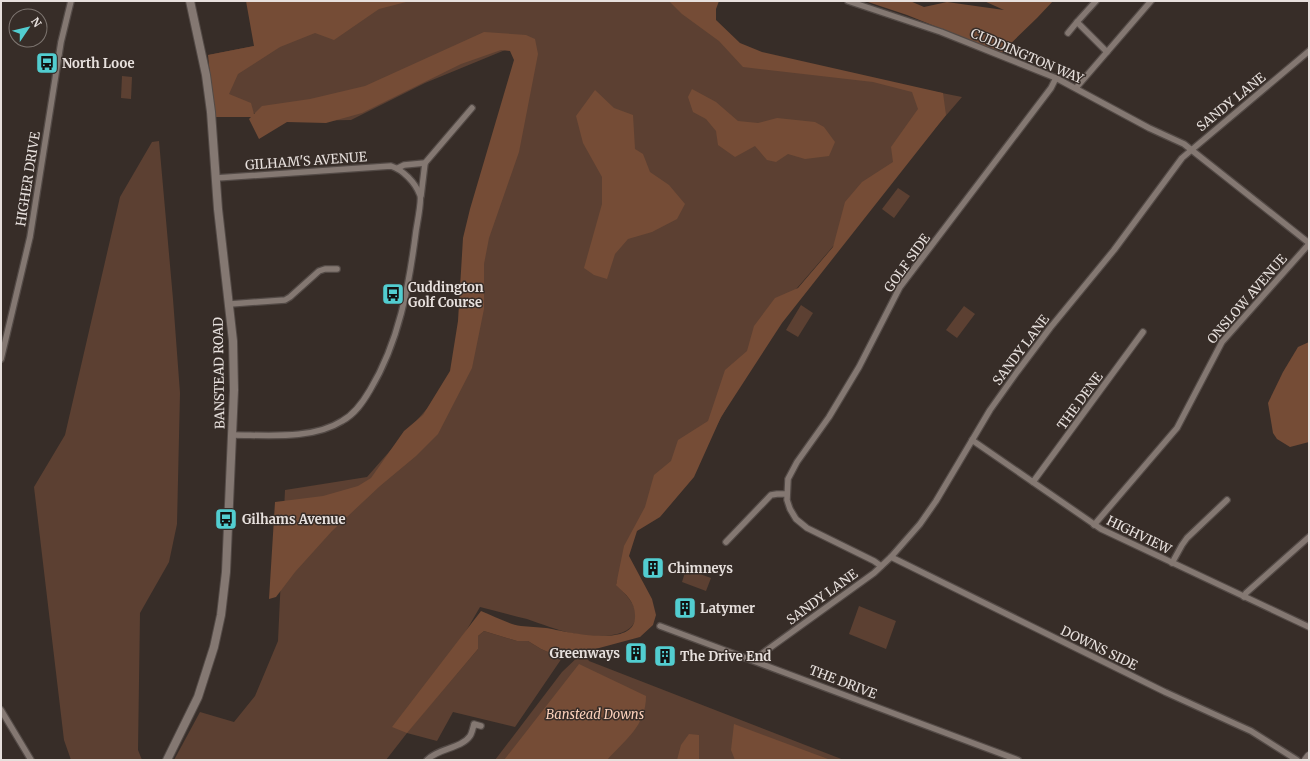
<svg xmlns="http://www.w3.org/2000/svg" width="1310" height="761" font-family="Merriweather,serif">
  <style>
    .green { fill: #5c4032 }
    .forest { fill: #754c36 }
    .lines { fill: none; stroke-linecap: round; stroke-linejoin: round }
    .street-casing { stroke: #534a46; stroke-width: 8 }
    .secondary-casing { stroke: #534a46; stroke-width: 10 }
    .street { stroke: #847872; stroke-width: 5.5 }
    .secondary { stroke: #847872; stroke-width: 8 }
    .labels { text-anchor: middle; dominant-baseline: central; stroke-width: 3; stroke-linejoin: round; paint-order: stroke }
    .street-label { font-size: 13px; fill: #e7e0dd; stroke: #372d28 }
    .poi-label { font-size: 13px; font-weight: bold; fill: #e7e0dd; stroke: #372d28; text-anchor: start }
    .park-label { font-size: 13px; font-style: italic; fill: #fbd0ba; stroke: #372d28 }
  </style>
  <rect width="100%" height="100%" fill="#372d28"/>
  <g class="green">
    <path d="M359,1H690L739,53L962,97L785,302L697,461L636,525L616,584C625,594 642,609 634,623C625,640 587,637 571,633C556,630 542,624 527,619C511,615 495,611 480,607L408,731L478,649V636L484,631L517,641H528L541,649L562,658L515,727L453,712L437,741L407,733L386,760H174L200,712L234,722L255,696L278,641L285,490L367,477L446,387L463,344L520,44L425,83L351,120L298,121L232,109L208,55L254,46Z"/>
    <polygon points="122,76 132,77 131,99 121,98"/>
    <polygon points="159,141 173,299 180,393 177,524 169,562 140,613 138,750 142,760 71,760 64,740 34,487 65,435 120,197 152,142"/>
    <polygon points="898,188 910,196 894,218 882,209"/>
    <polygon points="801,305 813,313 798,337 786,330"/>
    <polygon points="964,306 975,314 957,338 946,330"/>
    <polygon points="686,569 711,578 706,591 682,582"/>
    <polygon points="859,606 896,621 886,649 849,634"/>
    <polygon points="583,652 589,661 844,760 495,760 562,672"/>
  </g>
  <g class="forest">
    <polygon points="246,1 410,1 379,9 334,40 315,33 280,47 238,74 229,94 251,103 254,114 262,106 310,99 365,86 484,32 526,35 535,39 538,54 519,152 489,238 484,264 484,309 472,368 438,434 416,456 380,486 332,531 295,572 276,597 269,599 275,502 323,496 358,486 371,478 404,431 423,415 450,371 458,321 463,238 470,209 514,60 510,51 501,50 461,64 362,113 326,123 287,122 259,139 249,119 251,117 214,117 208,55 254,46"/>
    <path d="M669,1H719L716,9V20L740,43L762,52L943,93L946,115L782,323L721,417L694,477L660,517L637,531L629,556L652,599L656,615L653,625L640,637L562,658L541,649L528,641H517L484,631L478,636V649L407,733L392,727L481,611C494,616 508,624 521,626C529,627 538,627 546,628C564,631 633,649 635,618C636,602 626,595 616,585L624,546L645,507L654,475L671,461L678,440L708,421L725,370L747,351L754,326L775,298L798,288L833,247L845,202L862,182L893,162L891,147L918,109L912,92L873,82L743,67L719,41L682,14Z"/>
    <polygon points="865,1 910,1 924,7 947,2 1004,10 984,1 1053,1 1037,18 1004,50 1002,53 907,15"/>
    <polygon points="692,89 716,102 738,121 758,123 777,118 815,122 824,127 835,142 829,156 805,159 788,154 776,162 767,160 755,146 735,157 718,145 716,131 706,119 693,112 688,97"/>
    <polygon points="595,90 614,108 633,115 635,149 643,154 650,172 669,185 685,204 677,219 652,232 628,239 615,254 607,279 594,275 584,268 602,204 602,177 583,143 576,116"/>
    <polygon points="1309,342 1309,442 1290,447 1277,439 1273,433 1268,403 1283,372 1298,347"/>
    <path d="M579,664L646,696C646,726 625,740 607,760H504Z"/>
    <polygon points="734,724 828,759 830,760 735,760 731,750"/>
    <polygon points="689,734 699,735 699,760 677,760 681,745"/>
  </g>
  <g class="lines">
    <g class="street-casing">
      <g id="street">
        <polyline points="848,1 941,32 1056,78 1149,128 1184,144 1309,243"/>
        <polyline points="1096,1 1077,22 1107,52"/>
        <polyline points="1068,33 1077,22"/>
        <polyline points="1076,88 1151,1"/>
        <polyline points="398,168 404,165 425,163"/>
        <path d="M216,178L391,166C403,170 415,182 420,195C422,200 417,224 416,231C409,286 399,342 370,390C363,402 355,414 342,421C312,440 267,435 232,435"/>
        <polyline points="421,196 425,163 472,108"/>
        <polyline points="230,304 285,300 290,297 319,271 325,269 337,269"/>
        <polyline points="1,359 30,237 61,42 71,1"/>
        <polyline points="972,440 1101,529 1309,627"/>
        <polyline points="1033,482 1143,332"/>
        <polyline points="1094,525 1177,428 1222,342 1309,244"/>
        <polyline points="726,542 771,495 777,494 786,494"/>
        <polyline points="891,557 1165,692 1251,731 1297,760"/>
        <polyline points="1172,563 1182,545 1187,538 1227,500"/>
        <polyline points="881,566 874,561 807,528 796,519 790,509 787,500 788,479 797,462 829,417 859,367 900,287 1051,88 1056,78"/>
        <polyline points="1244,597 1246,593 1309,537"/>
        <polyline points="660,626 1018,760"/>
        <polyline points="753,660 874,573 891,557 920,524 936,501 990,410 1017,372 1050,328 1114,250 1182,158 1309,51"/>
        <polyline points="1,710 31,760"/>
        <path d="M427,760C438,748 461,749 470,736C472,733 473,728 474,724L481,726"/>
      </g>
    </g>
    <g class="secondary-casing">
      <g id="secondary">
        <polyline points="167,760 198,697 214,647 221,615 226,572 234,390 233,341 218,209 211,112 206,75 190,1"/>
        <polyline points="1306,760 1309,756"/>
      </g>
    </g>
    <use href="#street" class="street"/>
    <use href="#secondary" class="secondary"/>
  </g>
  <defs>
    <g id="bus-square" transform="scale(1.15)"><rect x="-9" y="-9" width="18" height="18" rx="4" fill="#52cdd0" stroke="#372d28"/><path d="M-5-6H5V4H4V6H2V4H-2V6H-4V4H-5ZM-3.5-4V0h7V-4ZM-3.5 1.2v1.5H-2V1.2ZM2 1.2v1.5H3.5V1.2Z" fill="#111"/></g>
    <g id="building-square" transform="scale(1.15)"><rect x="-9" y="-9" width="18" height="18" rx="4" fill="#52cdd0" stroke="#372d28"/><path d="M-4-6H4V6H1V3H-1V6H-4ZM-2.5-4.3h1.7v1.8h-1.7ZM.8-4.3h1.7v1.8H.8ZM-2.5-1h1.7V.8h-1.7ZM.8-1h1.7V.8H.8Z" fill="#111"/></g>
  </defs>
  <g fill-rule="evenodd">
    <use href="#bus-square" x="47" y="63"/>
    <use href="#bus-square" x="393" y="294"/>
    <use href="#bus-square" x="226" y="519"/>
    <use href="#building-square" x="653" y="568"/>
    <use href="#building-square" x="685" y="608"/>
    <use href="#building-square" x="636" y="653"/>
    <use href="#building-square" x="665" y="656"/>
  </g>
  <g class="labels">
    <g class="street-label">
      <text transform="translate(1027 56) rotate(23)">CUDDINGTON WAY</text>
      <text transform="translate(1231 102) rotate(-39)">SANDY LANE</text>
      <text transform="translate(306 161) rotate(-4)">GILHAM'S AVENUE</text>
      <text transform="translate(28 179) rotate(-81)">HIGHER DRIVE</text>
      <text transform="translate(907 263) rotate(-54)">GOLF SIDE</text>
      <text transform="translate(1247 299) rotate(-49)">ONSLOW AVENUE</text>
      <text transform="translate(1021 350) rotate(-53)">SANDY LANE</text>
      <text transform="translate(219 373) rotate(-91)">BANSTEAD ROAD</text>
      <text transform="translate(1080 401) rotate(-54)">THE DENE</text>
      <text transform="translate(1139 535) rotate(26)">HIGHVIEW</text>
      <text transform="translate(822 597) rotate(-36)">SANDY LANE</text>
      <text transform="translate(1099 648) rotate(26)">DOWNS SIDE</text>
      <text transform="translate(843 682) rotate(21)">THE DRIVE</text>
    </g>
    <g class="poi-label">
      <text x="62" y="63">North Looe</text>
      <text x="408" y="287">Cuddington<tspan x="408" dy="15">Golf Course</tspan></text>
      <text x="242" y="519">Gilhams Avenue</text>
      <text x="668" y="568">Chimneys</text>
      <text x="700" y="608">Latymer</text>
      <text x="620" y="653" text-anchor="end">Greenways</text>
      <text x="680" y="656">The Drive End</text>
    </g>
    <g class="park-label">
      <text x="595" y="714">Banstead Downs</text>
    </g>
  </g>
  <rect width="1310" height="761" fill="none" stroke="#e7e0dd" stroke-width="4"/>
  <g transform="translate(28 28) rotate(55)"><circle r="19" fill="#372d28" stroke="#7d7570"/>
  <path d="M0-3L7 15L0 10L-7 15Z" fill="#52cdd0"/>
  <text y="-6" font-size="11" font-weight="bold" text-anchor="middle" fill="#e7e0dd">N</text>
  </g>
</svg>
